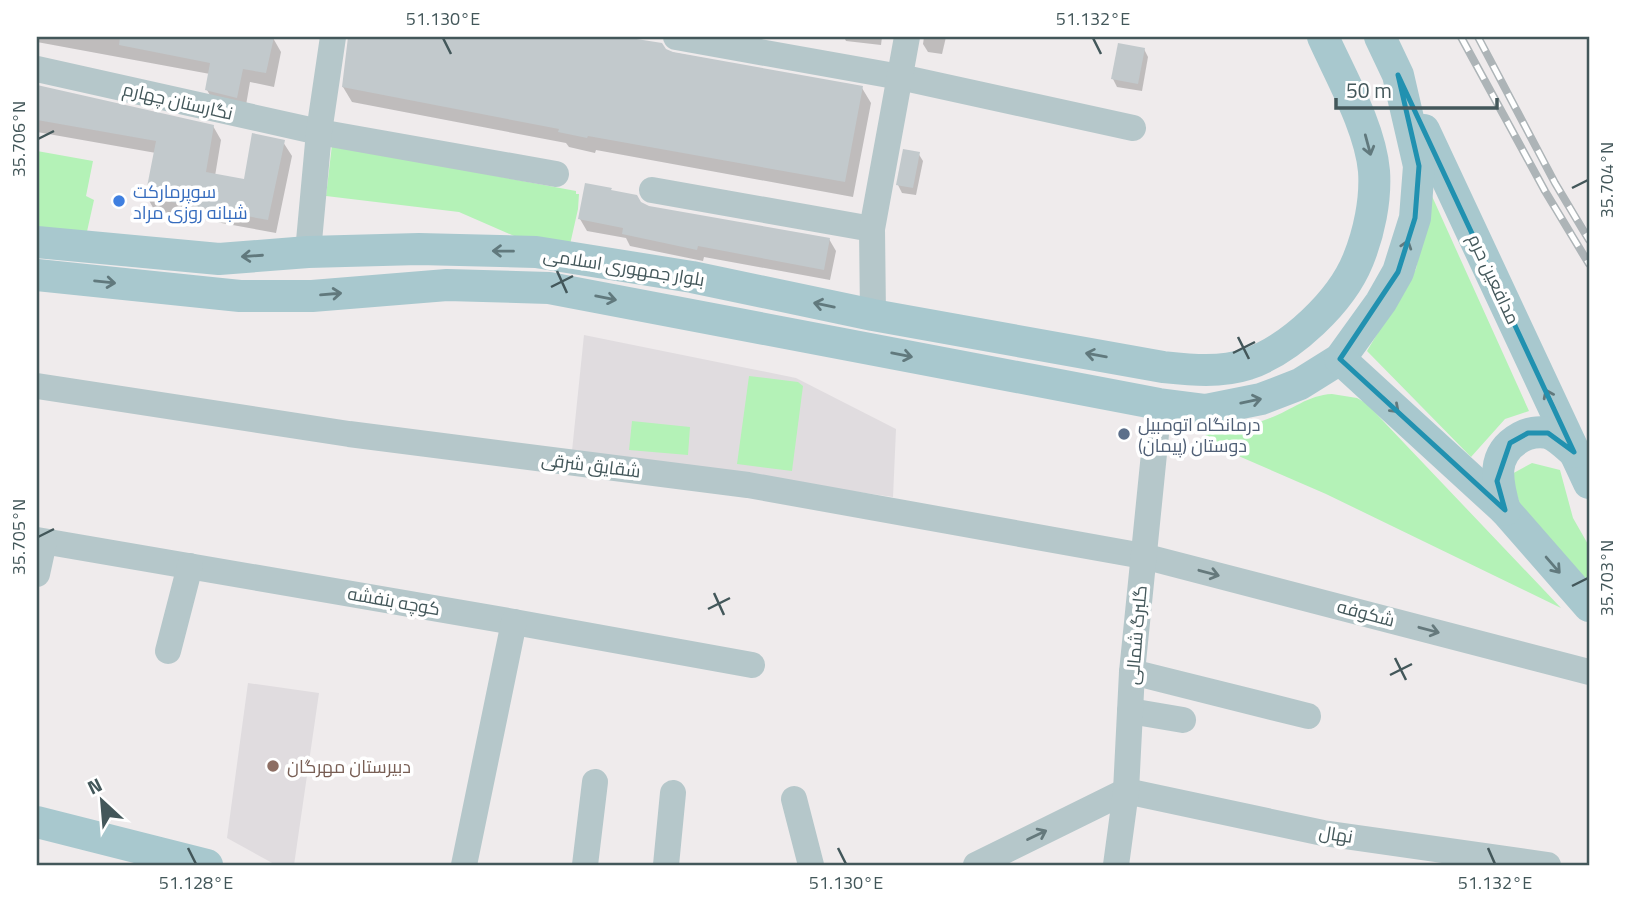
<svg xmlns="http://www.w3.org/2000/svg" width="1626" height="902" font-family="'Titillium Web',Cairo,sans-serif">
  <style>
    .education { fill: #e0dcdf }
    .green { fill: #b4f2b7 }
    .shadow { fill: #0003 }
    .building { fill: #c2c9cc }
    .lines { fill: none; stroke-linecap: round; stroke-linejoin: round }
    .minor { stroke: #b5c7ca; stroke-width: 26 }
    .major { stroke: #a8c8ce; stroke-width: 32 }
    .rail-casing { stroke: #adb4b7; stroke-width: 8 }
    .rail { stroke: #fff; stroke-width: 5; stroke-dasharray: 16; stroke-linecap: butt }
    .oneway { stroke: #61797d }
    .oneway2 { stroke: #65797c }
    .marked { fill: none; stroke: #2191b0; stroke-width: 5; stroke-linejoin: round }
    .ticks { fill: none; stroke: #43575a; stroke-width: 2.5 }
    .shop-dot { fill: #3f7fe0; stroke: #fff; stroke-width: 2.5 }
    .service-dot { fill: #5c6f8a; stroke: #fff; stroke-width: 2.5 }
    .education-dot { fill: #8d6e63; stroke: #fff; stroke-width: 2.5 }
    .labels { text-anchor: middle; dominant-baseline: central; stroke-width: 7; stroke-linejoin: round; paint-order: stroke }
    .street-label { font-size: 18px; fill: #43575a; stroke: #fff }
    .shop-label { font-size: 18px; fill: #366cbe; stroke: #fff; text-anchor: start }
    .service-label { font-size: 18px; fill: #4e5e75; stroke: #fff; text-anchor: start }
    .education-label { font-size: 18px; fill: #785e54; stroke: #fff; text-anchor: start }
    .neatline { fill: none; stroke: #43575a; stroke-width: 2.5 }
    .ticks-label { font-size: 18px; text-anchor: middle; fill: #43575a }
  </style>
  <rect width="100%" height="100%" fill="#efebec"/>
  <g class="education">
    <polygon points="584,335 796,378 896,429 893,497 572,451"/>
    <polygon points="248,683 319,693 294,865 276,865 227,838"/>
  </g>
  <g class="green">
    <polygon points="332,145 576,191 576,194 579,194 578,209 569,249 521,239 459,212 326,196"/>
    <polygon points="37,151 93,161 86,196 94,200 86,236 37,226"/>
    <polygon points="1431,194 1529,411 1505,419 1471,457 1367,351 1416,269"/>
    <polygon points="749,376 798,382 803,386 792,471 737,464"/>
    <path d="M1332,394L1357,398L1366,403L1561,608L1326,494L1220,448L1205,435C1227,430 1249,427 1270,418C1292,410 1308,395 1332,394Z"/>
    <polygon points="632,421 690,427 688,455 629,450"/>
    <polygon points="1532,463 1560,470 1573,518 1589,546 1589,582 1555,548 1521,507 1510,475"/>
  </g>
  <g class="shadow">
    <polygon points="37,37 267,37 273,38 281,52 274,87 250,82 245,111 215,104 207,90 210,74 37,42"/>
    <polygon points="350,37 614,37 661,45 665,51 862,88 871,103 853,197 596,150 595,153 569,147 566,143 352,102 343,87"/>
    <polygon points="844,37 882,37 881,45 846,41"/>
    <polygon points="924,37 946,37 942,54 928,52 923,44"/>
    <polygon points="1144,49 1148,57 1142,91 1117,87 1113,79"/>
    <polygon points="37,86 213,126 221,140 215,176 246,181 283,142 292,156 276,233 155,211 147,197 156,153 37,132"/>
    <polygon points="918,153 923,161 916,195 902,193 898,185"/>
    <polygon points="612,191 649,207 829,239 836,251 830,280 704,257 703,261 630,246 626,238 587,231 580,219"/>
  </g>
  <g class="building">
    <polygon points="120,37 274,37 266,73 243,69 237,98 205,90 210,63 119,45"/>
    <polygon points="348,37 624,37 662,43 666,49 673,52 863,86 845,182 588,136 587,138 558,132 559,129 342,87"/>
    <polygon points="1118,43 1145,48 1138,84 1111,79"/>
    <polygon points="37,85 214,125 206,172 244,179 252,133 285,140 268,220 145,197 156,141 37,120"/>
    <polygon points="903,149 920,152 913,188 896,185"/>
    <polygon points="585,183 612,188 611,190 637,195 641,202 649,206 830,238 824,270 698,246 697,250 622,234 623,228 578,219"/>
  </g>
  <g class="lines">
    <g class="minor">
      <polyline points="676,37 900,77 1133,128"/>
      <polyline points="37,69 319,132 556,174"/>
      <polyline points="652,190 872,229"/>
      <polyline points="308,252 319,132 333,37"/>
      <polyline points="873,315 872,229 907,37"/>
      <polyline points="37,386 349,434 748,485 1143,556 1589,672"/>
      <polyline points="37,540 514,622 752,665"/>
      <polyline points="37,574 44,542"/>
      <polyline points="168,651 190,566"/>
      <polyline points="1132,672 1308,716"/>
      <polyline points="1130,711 1183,720"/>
      <polyline points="794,799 811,865"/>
      <polyline points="464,865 514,622"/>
      <polyline points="585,865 595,782"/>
      <polyline points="666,865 673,793"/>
      <polyline points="976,865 1126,791 1323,833 1548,865"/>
      <polyline points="1116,865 1126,791 1132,672 1159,404"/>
    </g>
    <g class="major">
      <polyline points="1424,130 1589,483"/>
      <path d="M37,242L219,259L308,252L419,249L536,252L692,277L873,315L1163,367C1192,370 1220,373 1248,364C1291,349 1341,302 1358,260C1369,233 1376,200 1374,171C1370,127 1341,77 1323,37"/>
      <polyline points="37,275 240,296 312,296 447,285 549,288 1159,404 1206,410 1261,399 1300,384 1340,359 1381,302 1398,272 1415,218 1419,166 1398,75 1380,37"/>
      <polyline points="1340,359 1505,510 1589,606"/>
      <path d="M1505,510C1497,482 1490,454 1521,437C1528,433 1539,431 1547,433C1556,435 1567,446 1574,452"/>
      <polyline points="37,822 207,865"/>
    </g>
    <g class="rail-casing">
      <g id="rail">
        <polyline points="1461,37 1545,191 1589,264"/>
        <polyline points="1478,37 1555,183 1589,240"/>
      </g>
    </g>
    <use href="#rail" class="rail"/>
  </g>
  <defs><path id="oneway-shaft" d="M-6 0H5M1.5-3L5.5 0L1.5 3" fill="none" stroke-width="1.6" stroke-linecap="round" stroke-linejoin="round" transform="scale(1.75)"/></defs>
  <g class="oneway">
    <use href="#oneway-shaft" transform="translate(1368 145) rotate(75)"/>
    <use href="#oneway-shaft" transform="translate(1405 250) rotate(-72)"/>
    <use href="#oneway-shaft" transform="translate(503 251) rotate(-179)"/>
    <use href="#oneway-shaft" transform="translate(252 256) rotate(176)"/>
    <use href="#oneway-shaft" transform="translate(105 282) rotate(6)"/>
    <use href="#oneway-shaft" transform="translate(331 294) rotate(-5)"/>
    <use href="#oneway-shaft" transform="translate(606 298) rotate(11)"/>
    <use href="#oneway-shaft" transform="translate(824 305) rotate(-168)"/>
    <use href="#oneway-shaft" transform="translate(902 355) rotate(11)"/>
    <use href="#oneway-shaft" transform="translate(1096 355) rotate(-170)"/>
    <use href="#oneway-shaft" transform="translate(1550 399) rotate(-115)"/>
    <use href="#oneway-shaft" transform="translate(1251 401) rotate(-12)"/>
    <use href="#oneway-shaft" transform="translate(1391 405) rotate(43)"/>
    <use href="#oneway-shaft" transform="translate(1553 565) rotate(49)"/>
  </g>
  <g class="oneway2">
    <use href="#oneway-shaft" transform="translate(1209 573) rotate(15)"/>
    <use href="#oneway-shaft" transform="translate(1429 630) rotate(15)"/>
    <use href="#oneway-shaft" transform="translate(1037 835) rotate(-26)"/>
  </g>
  <path class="marked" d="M1398,75L1574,452L1548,433H1528L1510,443L1497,481L1505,510L1340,359L1398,272L1415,218L1419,166Z"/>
  <path class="ticks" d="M443,38L451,54M1093,38L1101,54M38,139L54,131M1572,188L1588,180M557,271L567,293M551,287L573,276M1238,337L1249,359M1233,353L1255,342M38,537L54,529M1572,586L1588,578M714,593L724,615M708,609L730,598M1395,658L1406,680M1390,675L1412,664M188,848L196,864M838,848L846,864M1488,848L1495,864"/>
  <circle class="shop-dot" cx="119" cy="201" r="7"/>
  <circle class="service-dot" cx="1124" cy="434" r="7"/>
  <circle class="education-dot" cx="273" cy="766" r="7"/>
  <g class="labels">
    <g class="street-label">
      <text transform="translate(178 101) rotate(13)">نگارستان چهارم</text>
      <text transform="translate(624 267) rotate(9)">بلوار جمهوری اسلامی</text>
      <text transform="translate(1494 279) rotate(65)">مدافعین حرم</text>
      <text transform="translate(591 465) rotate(7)">شقایق شرقی</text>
      <text transform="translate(394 601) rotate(10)">کوچه بنفشه</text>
      <text transform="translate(1366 613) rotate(15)">شکوفه</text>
      <text transform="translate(1136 635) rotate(-85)">گلبرگ شمالی</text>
      <text transform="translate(1336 834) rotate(9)">نهال</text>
    </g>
    <g class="shop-label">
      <text x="133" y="191">سوپرمارکت<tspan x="133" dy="21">شبانه روزی مراد</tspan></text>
    </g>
    <g class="service-label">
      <text x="1138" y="424">درمانگاه اتومبیل<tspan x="1138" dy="21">دوستان (پیمان)</tspan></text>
    </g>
    <g class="education-label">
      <text x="287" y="766">دبیرستان مهرگان</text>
    </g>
  </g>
  <rect width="1626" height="902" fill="none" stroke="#ffffff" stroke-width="77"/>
  <g transform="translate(102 801) rotate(334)" stroke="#ffffff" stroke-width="5" paint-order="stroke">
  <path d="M0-5L12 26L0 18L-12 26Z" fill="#43575a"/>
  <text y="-10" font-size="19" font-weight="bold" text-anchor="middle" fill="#43575a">N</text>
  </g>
  <path d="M1336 98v10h161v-10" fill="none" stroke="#43575a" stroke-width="3.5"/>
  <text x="1346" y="98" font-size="21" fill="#43575a" stroke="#ffffff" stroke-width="5" paint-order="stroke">50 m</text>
  <rect x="38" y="38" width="1550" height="826" class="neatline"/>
  <g class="ticks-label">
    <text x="443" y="25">51.130°E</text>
    <text x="1093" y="25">51.132°E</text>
    <text transform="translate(19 139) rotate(-90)" y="6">35.706°N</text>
    <text transform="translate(1607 180) rotate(-90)" y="6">35.704°N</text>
    <text transform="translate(19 537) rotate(-90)" y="6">35.705°N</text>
    <text transform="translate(1607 578) rotate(-90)" y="6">35.703°N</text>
    <text x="196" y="889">51.128°E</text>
    <text x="846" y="889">51.130°E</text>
    <text x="1495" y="889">51.132°E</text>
  </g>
</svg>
